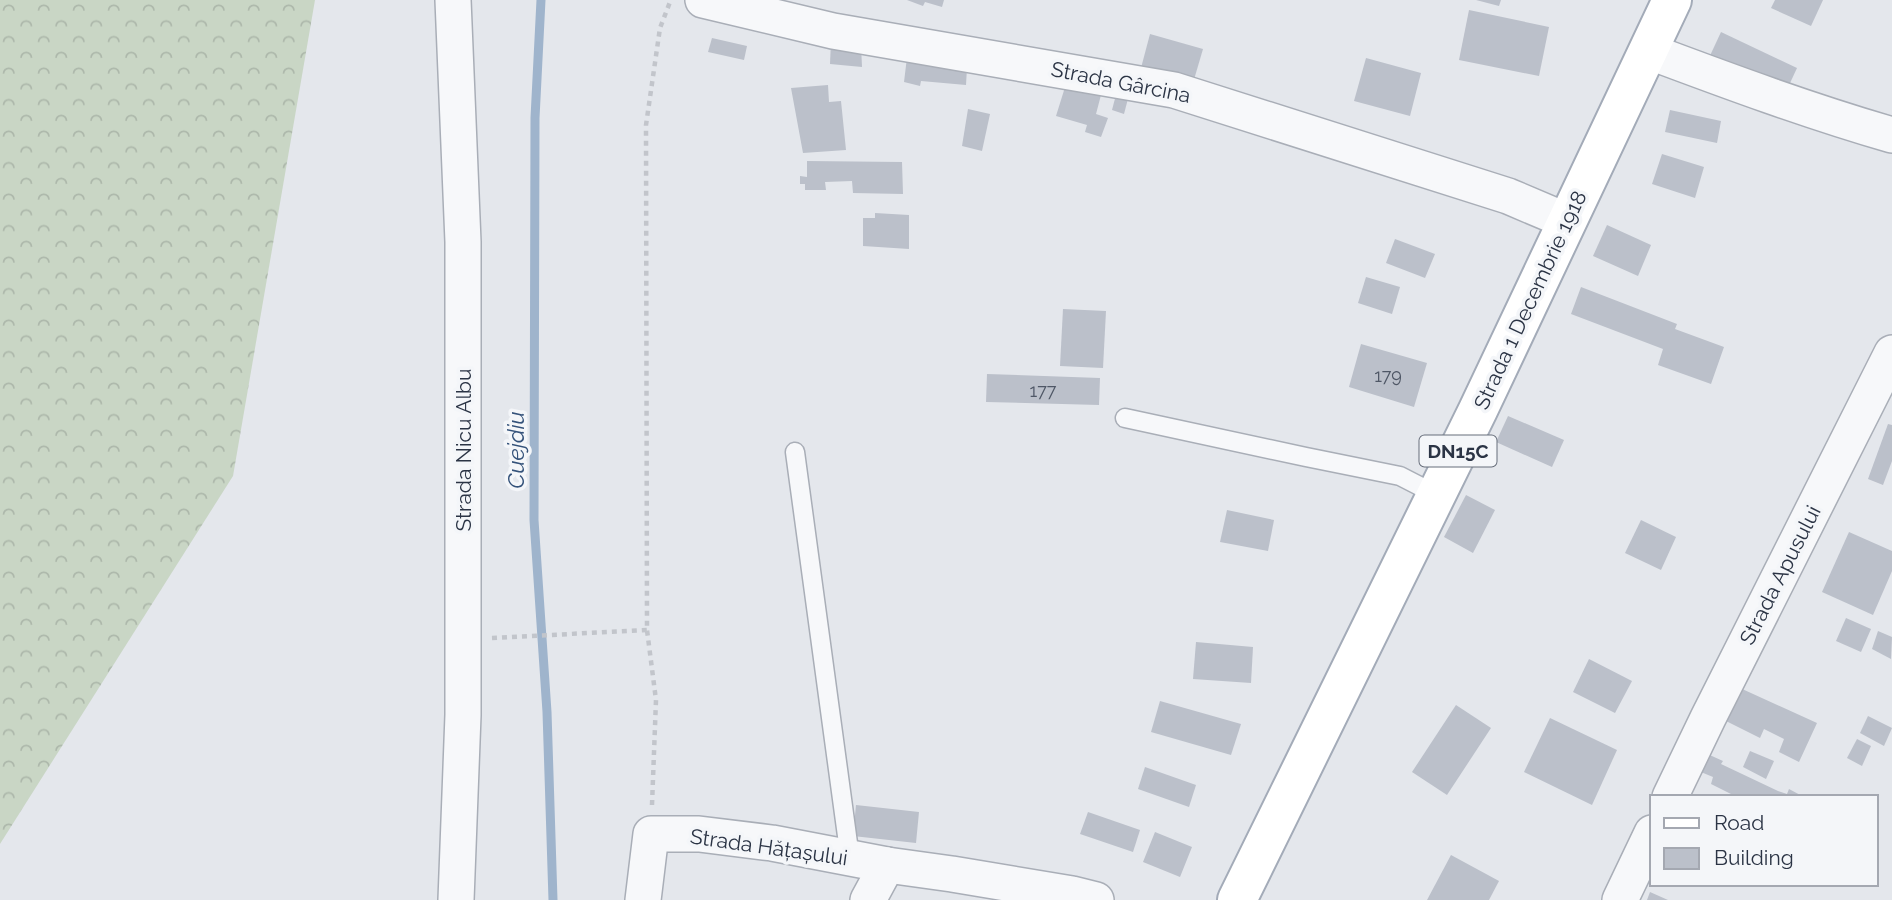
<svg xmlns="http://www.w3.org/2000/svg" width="1892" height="900" font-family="Raleway,sans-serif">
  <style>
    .forest { fill: url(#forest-crowns) }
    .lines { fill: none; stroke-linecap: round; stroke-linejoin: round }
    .stream { stroke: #9fb4cc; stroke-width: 9 }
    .building { fill: #bbc0ca }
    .lane-casing { stroke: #a9aeb7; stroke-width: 21 }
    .street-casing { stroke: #a9aeb7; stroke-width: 38 }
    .primary-casing { stroke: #a3abb8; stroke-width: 42 }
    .path { stroke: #c2c5cb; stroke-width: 4.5; stroke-dasharray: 5 5; stroke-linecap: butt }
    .lane { stroke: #f7f8fa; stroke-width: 18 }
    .street { stroke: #f7f8fa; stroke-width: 35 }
    .primary { stroke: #fff; stroke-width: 38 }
    .labels { text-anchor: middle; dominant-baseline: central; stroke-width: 7; stroke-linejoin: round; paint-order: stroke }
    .number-label { font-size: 18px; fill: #4f5766 }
    .shield { fill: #f4f6f9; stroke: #676e7b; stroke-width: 2 }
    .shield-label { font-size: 19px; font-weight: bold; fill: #2b3445 }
    .street-label { font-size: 21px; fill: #2b3445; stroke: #f4f6f9 }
    .water-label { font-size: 23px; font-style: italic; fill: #34527a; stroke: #f4f6f9 }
  </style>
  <defs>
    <pattern id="forest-crowns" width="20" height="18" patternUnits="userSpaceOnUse" patternTransform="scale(1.75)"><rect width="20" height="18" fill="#c9d6c5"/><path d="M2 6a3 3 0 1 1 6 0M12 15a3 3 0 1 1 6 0" fill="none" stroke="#adb8ab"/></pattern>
  </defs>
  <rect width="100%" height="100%" fill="#e4e7ec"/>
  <polygon class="forest" points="0,0 315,0 233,476 0,844"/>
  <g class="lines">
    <polyline class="stream" points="541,0 535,118 534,520 547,712 553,900"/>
  </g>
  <g class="building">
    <polygon points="907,0 944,0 942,7 925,2 923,6"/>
    <polygon points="1476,0 1501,0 1499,6"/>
    <polygon points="1775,0 1823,0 1811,26 1771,8"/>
    <polygon points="1469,10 1549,27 1539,76 1459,60"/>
    <polygon points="1721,32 1797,68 1784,96 1708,60"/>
    <polygon points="1150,34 1203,49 1193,83 1141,68"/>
    <polygon points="712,38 747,46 744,60 708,52"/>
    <polygon points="831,41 861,45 862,67 830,64"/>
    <polygon points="908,49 967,68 966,85 921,81 920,86 904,82"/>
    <polygon points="1366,58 1421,73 1410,116 1354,101"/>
    <polygon points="1066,84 1101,95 1096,114 1108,118 1101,137 1085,132 1087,125 1056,116"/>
    <polygon points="828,85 829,102 841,101 846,150 803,153 791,88"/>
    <polygon points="1118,87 1130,91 1124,114 1112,110"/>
    <polygon points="968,109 990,114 982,151 962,146"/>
    <polygon points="1670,110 1721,121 1717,143 1665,132"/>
    <polygon points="1662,154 1704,167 1695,198 1652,184"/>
    <polygon points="807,161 902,162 903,194 853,193 852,181 825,182 826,190 805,190 805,184 800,184 800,176 807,177"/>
    <polygon points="875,213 909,215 909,249 863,246 863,218 875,218"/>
    <polygon points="1607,225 1651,245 1638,276 1593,256"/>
    <polygon points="1395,239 1435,254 1425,278 1386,263"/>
    <polygon points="1366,277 1400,287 1392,314 1358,303"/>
    <polygon points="1581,287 1677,324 1675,329 1724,347 1711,384 1658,365 1663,349 1571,314"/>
    <polygon points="1063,309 1106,311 1103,368 1060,366"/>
    <polygon points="1361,344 1427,363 1414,407 1349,387"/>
    <polygon points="987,374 1100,378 1099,405 986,402"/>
    <polygon points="1508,416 1564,440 1552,467 1496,442"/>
    <polygon points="1888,424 1892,425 1892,461 1883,485 1868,479"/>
    <polygon points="1466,495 1495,510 1473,553 1444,537"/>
    <polygon points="1227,510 1274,520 1268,551 1220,542"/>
    <polygon points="1641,520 1676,537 1661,570 1625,553"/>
    <polygon points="1849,532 1892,551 1892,571 1873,615 1822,592"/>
    <polygon points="1846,618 1871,629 1861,652 1836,641"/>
    <polygon points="1878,631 1892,637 1891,659 1872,649"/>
    <polygon points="1196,642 1253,647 1251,683 1193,679"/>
    <polygon points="1589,659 1632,681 1615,713 1573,692"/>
    <polygon points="1740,688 1817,723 1799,762 1779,752 1784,739 1764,729 1760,738 1726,721"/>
    <polygon points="1160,701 1241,724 1231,755 1151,732"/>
    <polygon points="1456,705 1491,728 1447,795 1412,772"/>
    <polygon points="1868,716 1892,728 1884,746 1860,733"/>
    <polygon points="1550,718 1617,750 1592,805 1524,772"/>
    <polygon points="1857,739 1871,746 1862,766 1847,758"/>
    <polygon points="1750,751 1774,761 1766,779 1743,767"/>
    <polygon points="1703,752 1723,761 1721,764 1778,791 1787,794 1789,789 1804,797 1737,797 1711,784 1713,777 1696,770"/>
    <polygon points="1145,767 1196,785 1189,807 1138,789"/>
    <polygon points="856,805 919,812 916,843 853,836"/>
    <polygon points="1088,812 1140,830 1133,852 1080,834"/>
    <polygon points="1155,832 1192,847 1180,877 1143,862"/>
    <polygon points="1451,855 1499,881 1489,900 1427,900"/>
    <polygon points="1650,892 1668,900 1647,900"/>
  </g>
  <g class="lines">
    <g class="lane-casing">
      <g id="lane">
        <polyline points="1125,418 1306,457 1400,476 1437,495"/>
        <polyline points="795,452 850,858"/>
      </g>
    </g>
    <g class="street-casing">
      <g id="street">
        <polyline points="453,0 463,242 463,715 456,900"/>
        <polyline points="703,0 833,31 1174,90 1508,196 1567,221"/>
        <path d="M1648,51C1728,81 1809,111 1892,135"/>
        <polyline points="1670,797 1708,718 1892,353"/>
        <polyline points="643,900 651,834 699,834 772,843 887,865 952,874 1072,894 1096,900"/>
        <polyline points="868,900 887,865"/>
        <polyline points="1620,900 1652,833"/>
      </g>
    </g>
    <g class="primary-casing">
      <polyline id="primary" points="1237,900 1478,410 1672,0"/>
    </g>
    <g class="path">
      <polyline points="492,638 647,630"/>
      <polyline points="652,805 656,700 647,630 646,125 660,28 670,2"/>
    </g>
    <use href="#lane" class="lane"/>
    <use href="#street" class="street"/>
    <use href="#primary" class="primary"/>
  </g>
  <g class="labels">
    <g class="number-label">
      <text x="1388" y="375">179</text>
      <text x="1043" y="390">177</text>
    </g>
    <rect class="shield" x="1419.5" y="435.5" width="77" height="31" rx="5"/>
    <g class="shield-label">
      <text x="1458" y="451">DN15C</text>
    </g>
    <g class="street-label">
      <text transform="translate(1121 82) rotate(11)">Strada Gârcina</text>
      <text transform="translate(1530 300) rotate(-65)">Strada 1 Decembrie 1918</text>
      <text transform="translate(463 450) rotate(-90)">Strada Nicu Albu</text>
      <text transform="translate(1780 575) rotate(-63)">Strada Apusului</text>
      <text transform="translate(769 847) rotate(8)">Strada Hățașului</text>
    </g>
    <g class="water-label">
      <text transform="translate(515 450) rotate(-90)">Cuejdiu</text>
    </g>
  </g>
  <rect x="1650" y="795" width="228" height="91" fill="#f4f6f9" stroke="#a4a8b1" stroke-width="2"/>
  <rect x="1664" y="818" width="35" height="10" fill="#ffffff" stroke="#a4a8b1" stroke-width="2"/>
  <text x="1714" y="830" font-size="21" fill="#2b3445">Road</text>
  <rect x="1664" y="848" width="35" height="21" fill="#bbc0ca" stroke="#a4a8b1" stroke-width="2"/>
  <text x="1714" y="865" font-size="21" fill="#2b3445">Building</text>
</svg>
